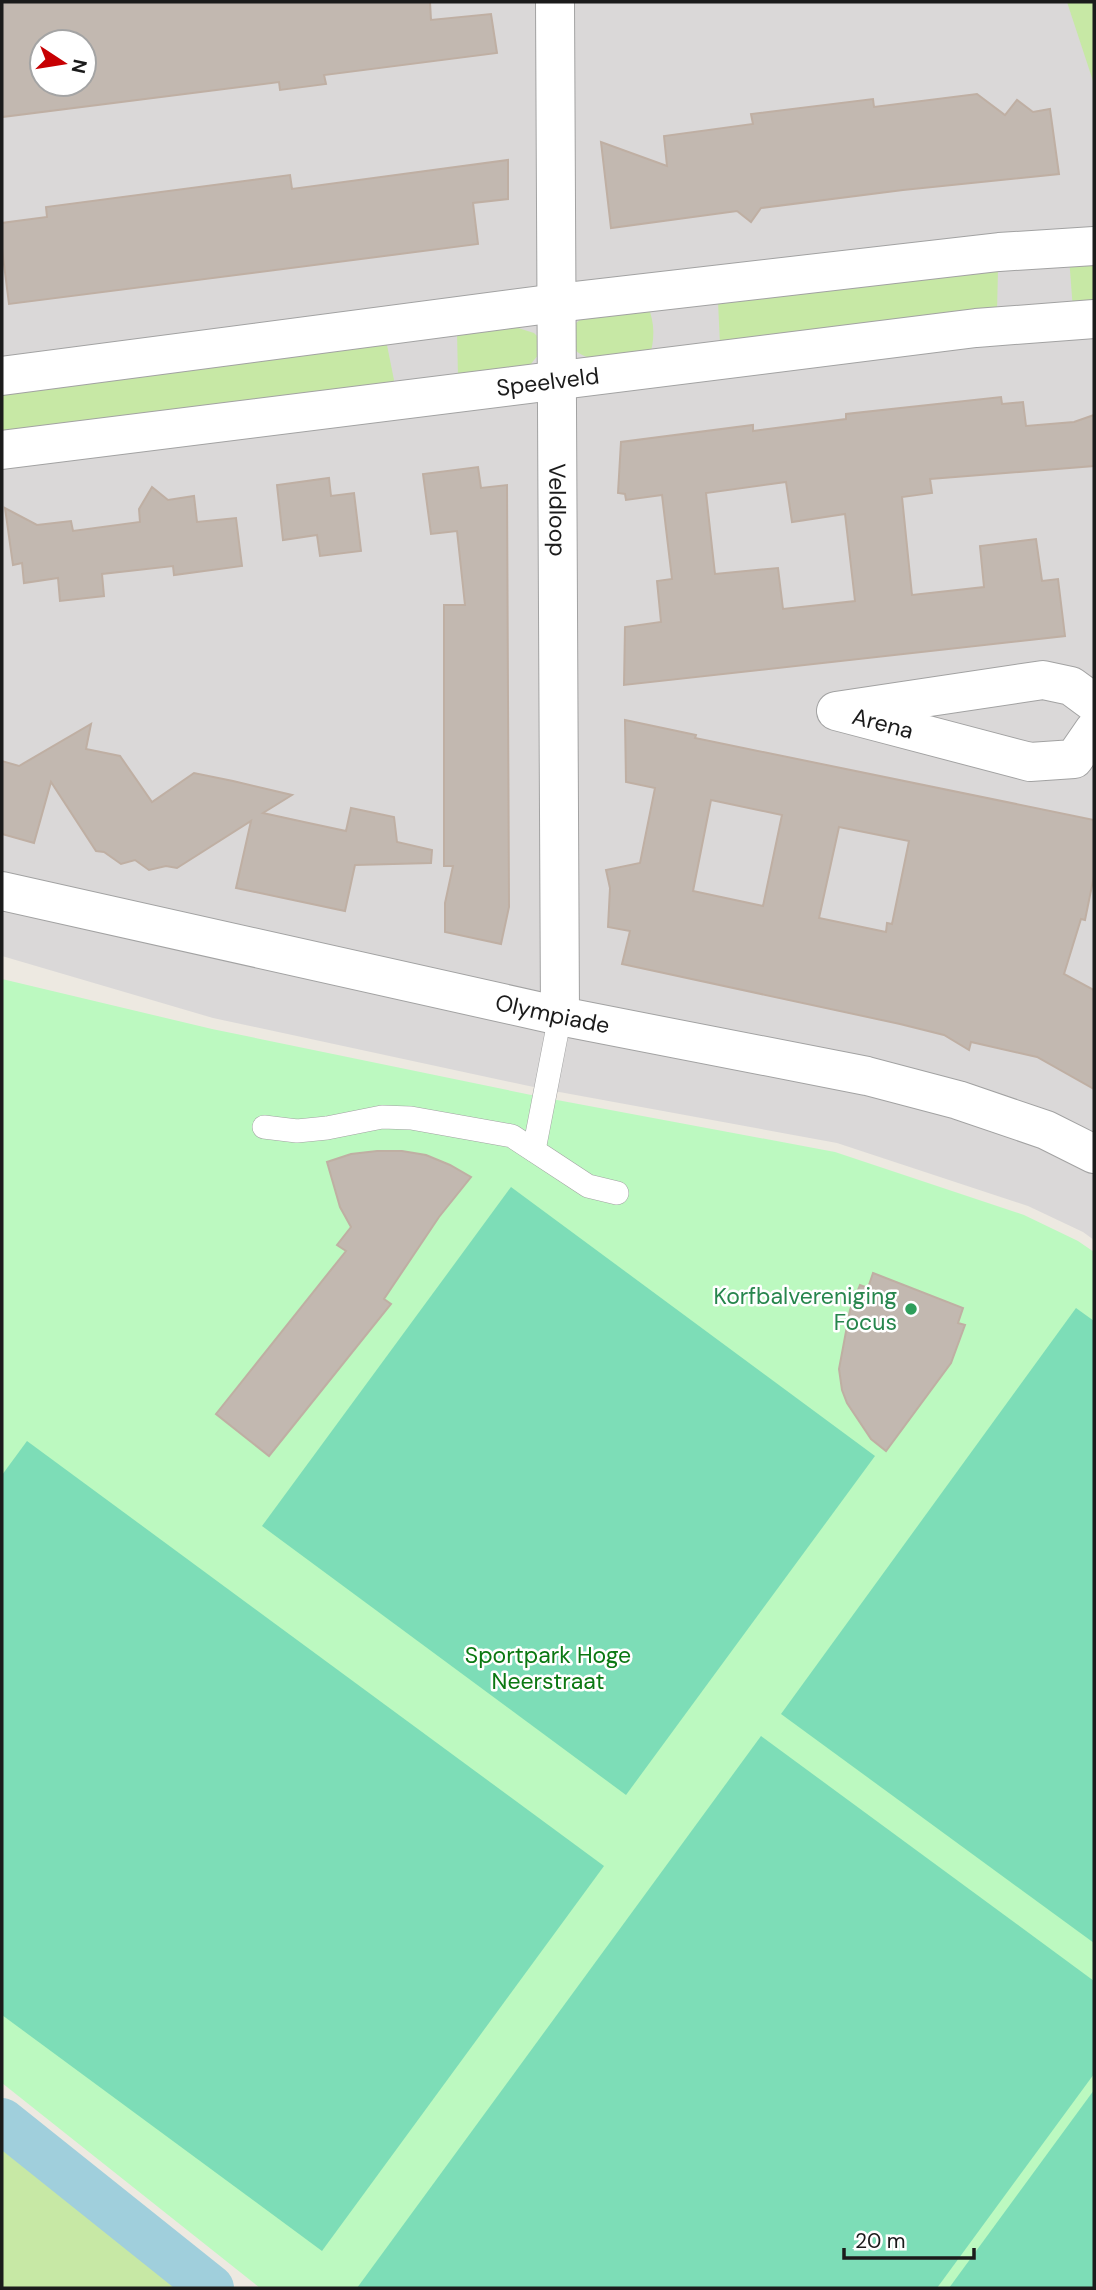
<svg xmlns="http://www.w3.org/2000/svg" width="1096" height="2290" font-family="'DM Sans',sans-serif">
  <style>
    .residential { fill: #dad8d8; fill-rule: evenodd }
    .grass { fill: #c7e8a5 }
    .park { fill: #bcf9c0 }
    .pitch { fill: #7dddb7 }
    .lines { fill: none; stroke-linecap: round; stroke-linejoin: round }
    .canal { stroke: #a0cfdc; stroke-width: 46 }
    .building { fill: #c2b8b0; stroke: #bfafa3; stroke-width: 2; fill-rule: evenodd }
    .lane-casing { stroke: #a2a2a2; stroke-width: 24 }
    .street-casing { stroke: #a2a2a2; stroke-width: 40 }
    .lane { stroke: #fff; stroke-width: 23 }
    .street { stroke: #fff; stroke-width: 38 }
    .leisure-dot { fill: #2e9e5b; stroke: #fff; stroke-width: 2.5 }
    .labels { text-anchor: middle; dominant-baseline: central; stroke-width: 5; stroke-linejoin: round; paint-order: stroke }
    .street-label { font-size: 23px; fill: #1b1b1b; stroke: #fff }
    .leisure-label { font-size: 23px; fill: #27864d; stroke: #fff; text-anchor: end }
    .park-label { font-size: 23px; fill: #0b7812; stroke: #fff }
  </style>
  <rect width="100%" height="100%" fill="#ede9e1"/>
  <path class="residential" d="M2,2H1094V1240L1083,1232L1028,1206L837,1143L543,1089L213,1018L2,956ZM42,42H84V84H42Z"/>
  <g class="grass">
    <polygon points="1067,2 1094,2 1094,84"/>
    <polygon points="1094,256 1094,307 1073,310 1069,257"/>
    <polygon points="998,270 997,311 720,345 718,301"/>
    <path d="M648,306C655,324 655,340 649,358C626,358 592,366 575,350L574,325L583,317Z"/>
    <polygon points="515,327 534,333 539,338 539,354 530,365 458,377 457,332"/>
    <polygon points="383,342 387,345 394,380 392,387 2,440 2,390"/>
    <polygon points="2,2145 178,2288 2,2288"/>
  </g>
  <polygon class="park" points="2,979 212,1029 541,1097 835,1152 1024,1215 1078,1241 1094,1252 1094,2288 260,2288 2,2083"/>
  <g class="pitch">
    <polygon points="511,1187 875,1456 626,1795 262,1526"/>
    <polygon points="1076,1308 1094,1321 1094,1943 781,1714"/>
    <polygon points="27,1441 604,1866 322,2251 2,2015 2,1475"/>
    <polygon points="761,1736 1094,1981 1094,2074 937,2288 357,2288"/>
    <polygon points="1094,2090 1094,2288 949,2288"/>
  </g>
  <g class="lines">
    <polyline class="canal" points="2,2121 211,2288"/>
  </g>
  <g class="building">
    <path d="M2,2H430L431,20L491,14L497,53L324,75L326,84L280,90L279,82L2,117ZM42,42H84V84H42Z"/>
    <polygon points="977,94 1005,115 1017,100 1033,112 1050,109 1059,174 903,190 761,208 751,222 737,211 611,228 601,142 667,166 664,136 753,124 751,114 873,99 874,107"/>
    <polygon points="508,160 508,199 473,203 478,244 9,304 2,249 2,223 47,217 46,207 290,175 292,189"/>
    <path d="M1001,397L1002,404L1023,402L1026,426L1074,422L1094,415V466L930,479L932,493L902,497L912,595L984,587L980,546L1036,539L1042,581L1058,579L1065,636L624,685L625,627L661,622L657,581L672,579L662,495L626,500L625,494L618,493L621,442L753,425V431L846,419V414ZM786,482L792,522L845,514L855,601L783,609L778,568L715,574L706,493Z"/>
    <polygon points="478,467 481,488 507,485 509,907 501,944 445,932 445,903 453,866 444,866 444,605 465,605 457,531 431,534 423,474"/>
    <polygon points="329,478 331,496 354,493 361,551 320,556 317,535 283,540 277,485"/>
    <polygon points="152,487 168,500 194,496 197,522 236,518 242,566 174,575 173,566 102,574 104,596 60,601 58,578 24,583 22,563 13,565 5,508 37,525 71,521 73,531 140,522 139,509"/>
    <path d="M625,720L696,735L695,738L1094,820V876L1085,920L1081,919L1064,974L1094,990V1089L1037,1057L971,1042L969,1050L944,1035L900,1024L622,964L630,931L608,927L610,888L606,870L640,863L655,788L626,782ZM711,800L782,815L763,906L693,891ZM839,827L909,841L892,924L887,923L886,932L819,918Z"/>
    <polygon points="91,724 86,749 120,756 152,802 194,773 233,781 292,795 263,813 304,822 346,831 351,808 394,817 397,842 432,850 431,863 355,865 345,911 236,888 251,821 177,868 166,866 149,870 135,860 121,864 104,852 96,851 51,782 34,843 2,834 2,761 19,766"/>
    <polygon points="377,1151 402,1151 426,1155 450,1165 471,1177 439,1217 384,1299 391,1304 269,1456 216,1414 346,1251 337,1245 351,1227 340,1207 327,1162 351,1154"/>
    <polygon points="873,1273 963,1308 958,1323 965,1325 951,1363 886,1451 871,1439 847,1403 842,1390 839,1369 850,1310 860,1285 868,1288"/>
  </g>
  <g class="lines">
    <g class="lane-casing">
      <g id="lane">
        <polyline points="264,1127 297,1131 327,1128 382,1117 411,1118 512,1136 588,1186 617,1193"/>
        <polyline points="534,1150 560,1016"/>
      </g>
    </g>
    <g class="street-casing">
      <g id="street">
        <path id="s1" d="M555,2L560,1016"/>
        <polyline points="2,376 557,303 999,252 1094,246"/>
        <path id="s2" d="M2,450L976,328L1094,319"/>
        <path id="s3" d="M1094,703L1071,686L1043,680L836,711L1030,762L1074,759L1094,730"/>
        <path id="s4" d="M2,891L560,1016L867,1076L958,1100L1046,1130L1094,1154"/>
      </g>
    </g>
    <use href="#lane" class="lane"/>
    <use href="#street" class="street"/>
  </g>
  <circle class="leisure-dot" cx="911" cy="1309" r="7"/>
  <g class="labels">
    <g class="street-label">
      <text stroke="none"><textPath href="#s2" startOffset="550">Speelveld</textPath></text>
      <text stroke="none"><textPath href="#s1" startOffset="508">Veldloop</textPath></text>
      <text stroke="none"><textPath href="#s3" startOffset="315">Arena</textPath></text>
      <text stroke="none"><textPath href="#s4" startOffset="564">Olympiade</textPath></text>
    </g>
    <g class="leisure-label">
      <text x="897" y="1296">Korfbalvereniging<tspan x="897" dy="26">Focus</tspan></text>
    </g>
    <g class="park-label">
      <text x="548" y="1655">Sportpark Hoge<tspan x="548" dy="26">Neerstraat</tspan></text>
    </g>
  </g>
  <rect width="1096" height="2290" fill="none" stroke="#1b1b1b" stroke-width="7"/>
  <g transform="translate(63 63) rotate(102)"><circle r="33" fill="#ffffff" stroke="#a4a4a4" stroke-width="2"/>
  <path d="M0-5L12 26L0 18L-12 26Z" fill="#c70003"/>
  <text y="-10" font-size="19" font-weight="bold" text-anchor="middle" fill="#1b1b1b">N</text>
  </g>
  <path d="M844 2248v10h130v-10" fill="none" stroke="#1b1b1b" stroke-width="3.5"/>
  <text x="855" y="2248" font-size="21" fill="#1b1b1b" stroke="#ffffff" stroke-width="5" paint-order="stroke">20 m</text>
</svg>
